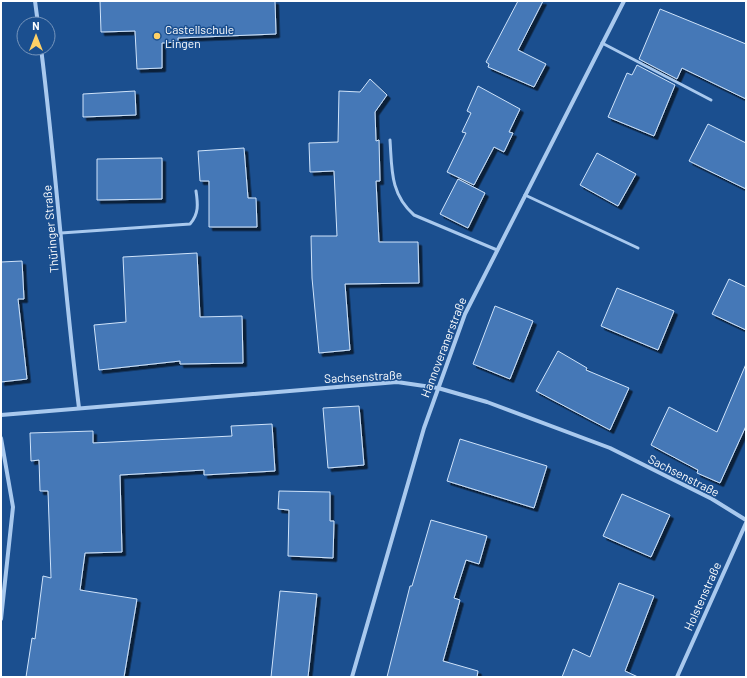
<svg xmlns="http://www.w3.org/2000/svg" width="747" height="678" font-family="Barlow,sans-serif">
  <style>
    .building { fill: #4478b7; stroke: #cfe3fa; filter: url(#shadow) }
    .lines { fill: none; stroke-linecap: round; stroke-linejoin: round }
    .lane { stroke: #a9c9ee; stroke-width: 3 }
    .street { stroke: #a9c9ee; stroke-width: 4 }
    .poi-dot { fill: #ffd166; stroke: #1b4f8f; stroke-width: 1.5 }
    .labels { text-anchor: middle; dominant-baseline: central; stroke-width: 3; stroke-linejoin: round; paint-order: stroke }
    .poi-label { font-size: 12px; fill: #fff; stroke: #1b4f8f; text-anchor: start }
    .street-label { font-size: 12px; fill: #fff; stroke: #1b4f8f }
  </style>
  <defs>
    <filter id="shadow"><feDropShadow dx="3.5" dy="3.5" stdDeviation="0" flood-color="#0009"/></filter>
  </defs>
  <rect width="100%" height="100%" fill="#1b4f8f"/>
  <g class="building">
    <polygon points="100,1 275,1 276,34 178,38 178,42 162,43 162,68 137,69 135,31 101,32"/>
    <polygon points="518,1 543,1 518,50 546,64 534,87 488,67 489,64 486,62"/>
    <polygon points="660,9 746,44 746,99 682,68 677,79 639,59"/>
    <polygon points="637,65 675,85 654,136 608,117 627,73 632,75"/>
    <polygon points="370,79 387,95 375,112 376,141 379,140 380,181 376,181 379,242 418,242 419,283 345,284 350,350 319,353 312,278 311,236 337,236 334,171 310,172 309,143 338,142 339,91 360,92"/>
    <polygon points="478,86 520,109 509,132 513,133 504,152 494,147 474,185 447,172 466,133 462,132 471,113 467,111"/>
    <polygon points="135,91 136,115 83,117 83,94"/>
    <polygon points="708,124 746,143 746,189 689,161"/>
    <polygon points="244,148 248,198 256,198 257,227 209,227 209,181 200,181 198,151"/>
    <polygon points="597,153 636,174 618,206 580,185"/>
    <polygon points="162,158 162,199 97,200 97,159"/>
    <polygon points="458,179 485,193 468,228 440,214"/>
    <polygon points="197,253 200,317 242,316 243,363 180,364 180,361 99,370 94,325 126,322 123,257"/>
    <polygon points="22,261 24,299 18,299 27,379 1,382 1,262"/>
    <polygon points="729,279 746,287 746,330 712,314"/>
    <polygon points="617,288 674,311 658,350 601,326"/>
    <polygon points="495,306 533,321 510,379 473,364"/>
    <polygon points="558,351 587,368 586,370 629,388 610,430 536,391"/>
    <polygon points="746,364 746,426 720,483 697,473 698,470 651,445 669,407 717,432"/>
    <polygon points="359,406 364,465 328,468 323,408"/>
    <polygon points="272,424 275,471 204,475 204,470 120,475 122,552 85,553 80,590 137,599 124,677 26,677 32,638 35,639 43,576 51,578 48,491 40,491 39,460 31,461 30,433 93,431 93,443 232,436 231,426"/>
    <polygon points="460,439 547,466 534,508 447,481"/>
    <polygon points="279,491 330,492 330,521 334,521 333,558 288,556 289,510 278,509"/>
    <polygon points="622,494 670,515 651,557 603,536"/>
    <polygon points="431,520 487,536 479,564 466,560 454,598 460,600 443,661 478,671 477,677 387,677 410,586 412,586"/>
    <polygon points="619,583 654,596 625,671 638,677 562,677 573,649 590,657"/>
    <polygon points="280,591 317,594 308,677 271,677"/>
  </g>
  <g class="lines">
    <g class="lane">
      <polyline points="602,43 711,100"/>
      <path d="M390,140C392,169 390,194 414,215L497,250"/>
      <polyline points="525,195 638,248"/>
      <path d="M61,233L190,224C199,214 198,204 196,191"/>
    </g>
    <g class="street">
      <polyline points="35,1 38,24"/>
      <path d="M41,48C56,168 64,288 79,408"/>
      <polyline points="1,415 397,382 438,388 487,402 610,448 712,499 746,520"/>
      <polyline points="1,438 13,507 1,619"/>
      <polyline points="352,677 424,428 465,314 624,1"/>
      <polyline points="677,677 746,523"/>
    </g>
  </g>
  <circle class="poi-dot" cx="157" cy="36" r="4"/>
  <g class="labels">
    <g class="poi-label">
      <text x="165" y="29">Castellschule<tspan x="165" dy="14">Lingen</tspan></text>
    </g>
    <g class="street-label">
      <text transform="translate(50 229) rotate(-95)">Thüringer Straße</text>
      <text transform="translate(443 347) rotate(-69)">Hannoveranerstraße</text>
      <text transform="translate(363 376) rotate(-3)">Sachsenstraße</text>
      <text transform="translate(684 475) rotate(27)">Sachsenstraße</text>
      <text transform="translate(702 596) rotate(-66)">Holstenstraße</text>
    </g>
  </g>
  <rect width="747" height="678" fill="none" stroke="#ffffff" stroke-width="4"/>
  <g transform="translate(36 36)"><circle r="19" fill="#1b4f8f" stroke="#7695bc"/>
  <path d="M0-3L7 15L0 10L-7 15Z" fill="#ffd166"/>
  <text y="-6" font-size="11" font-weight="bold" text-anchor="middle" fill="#ffffff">N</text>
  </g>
</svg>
